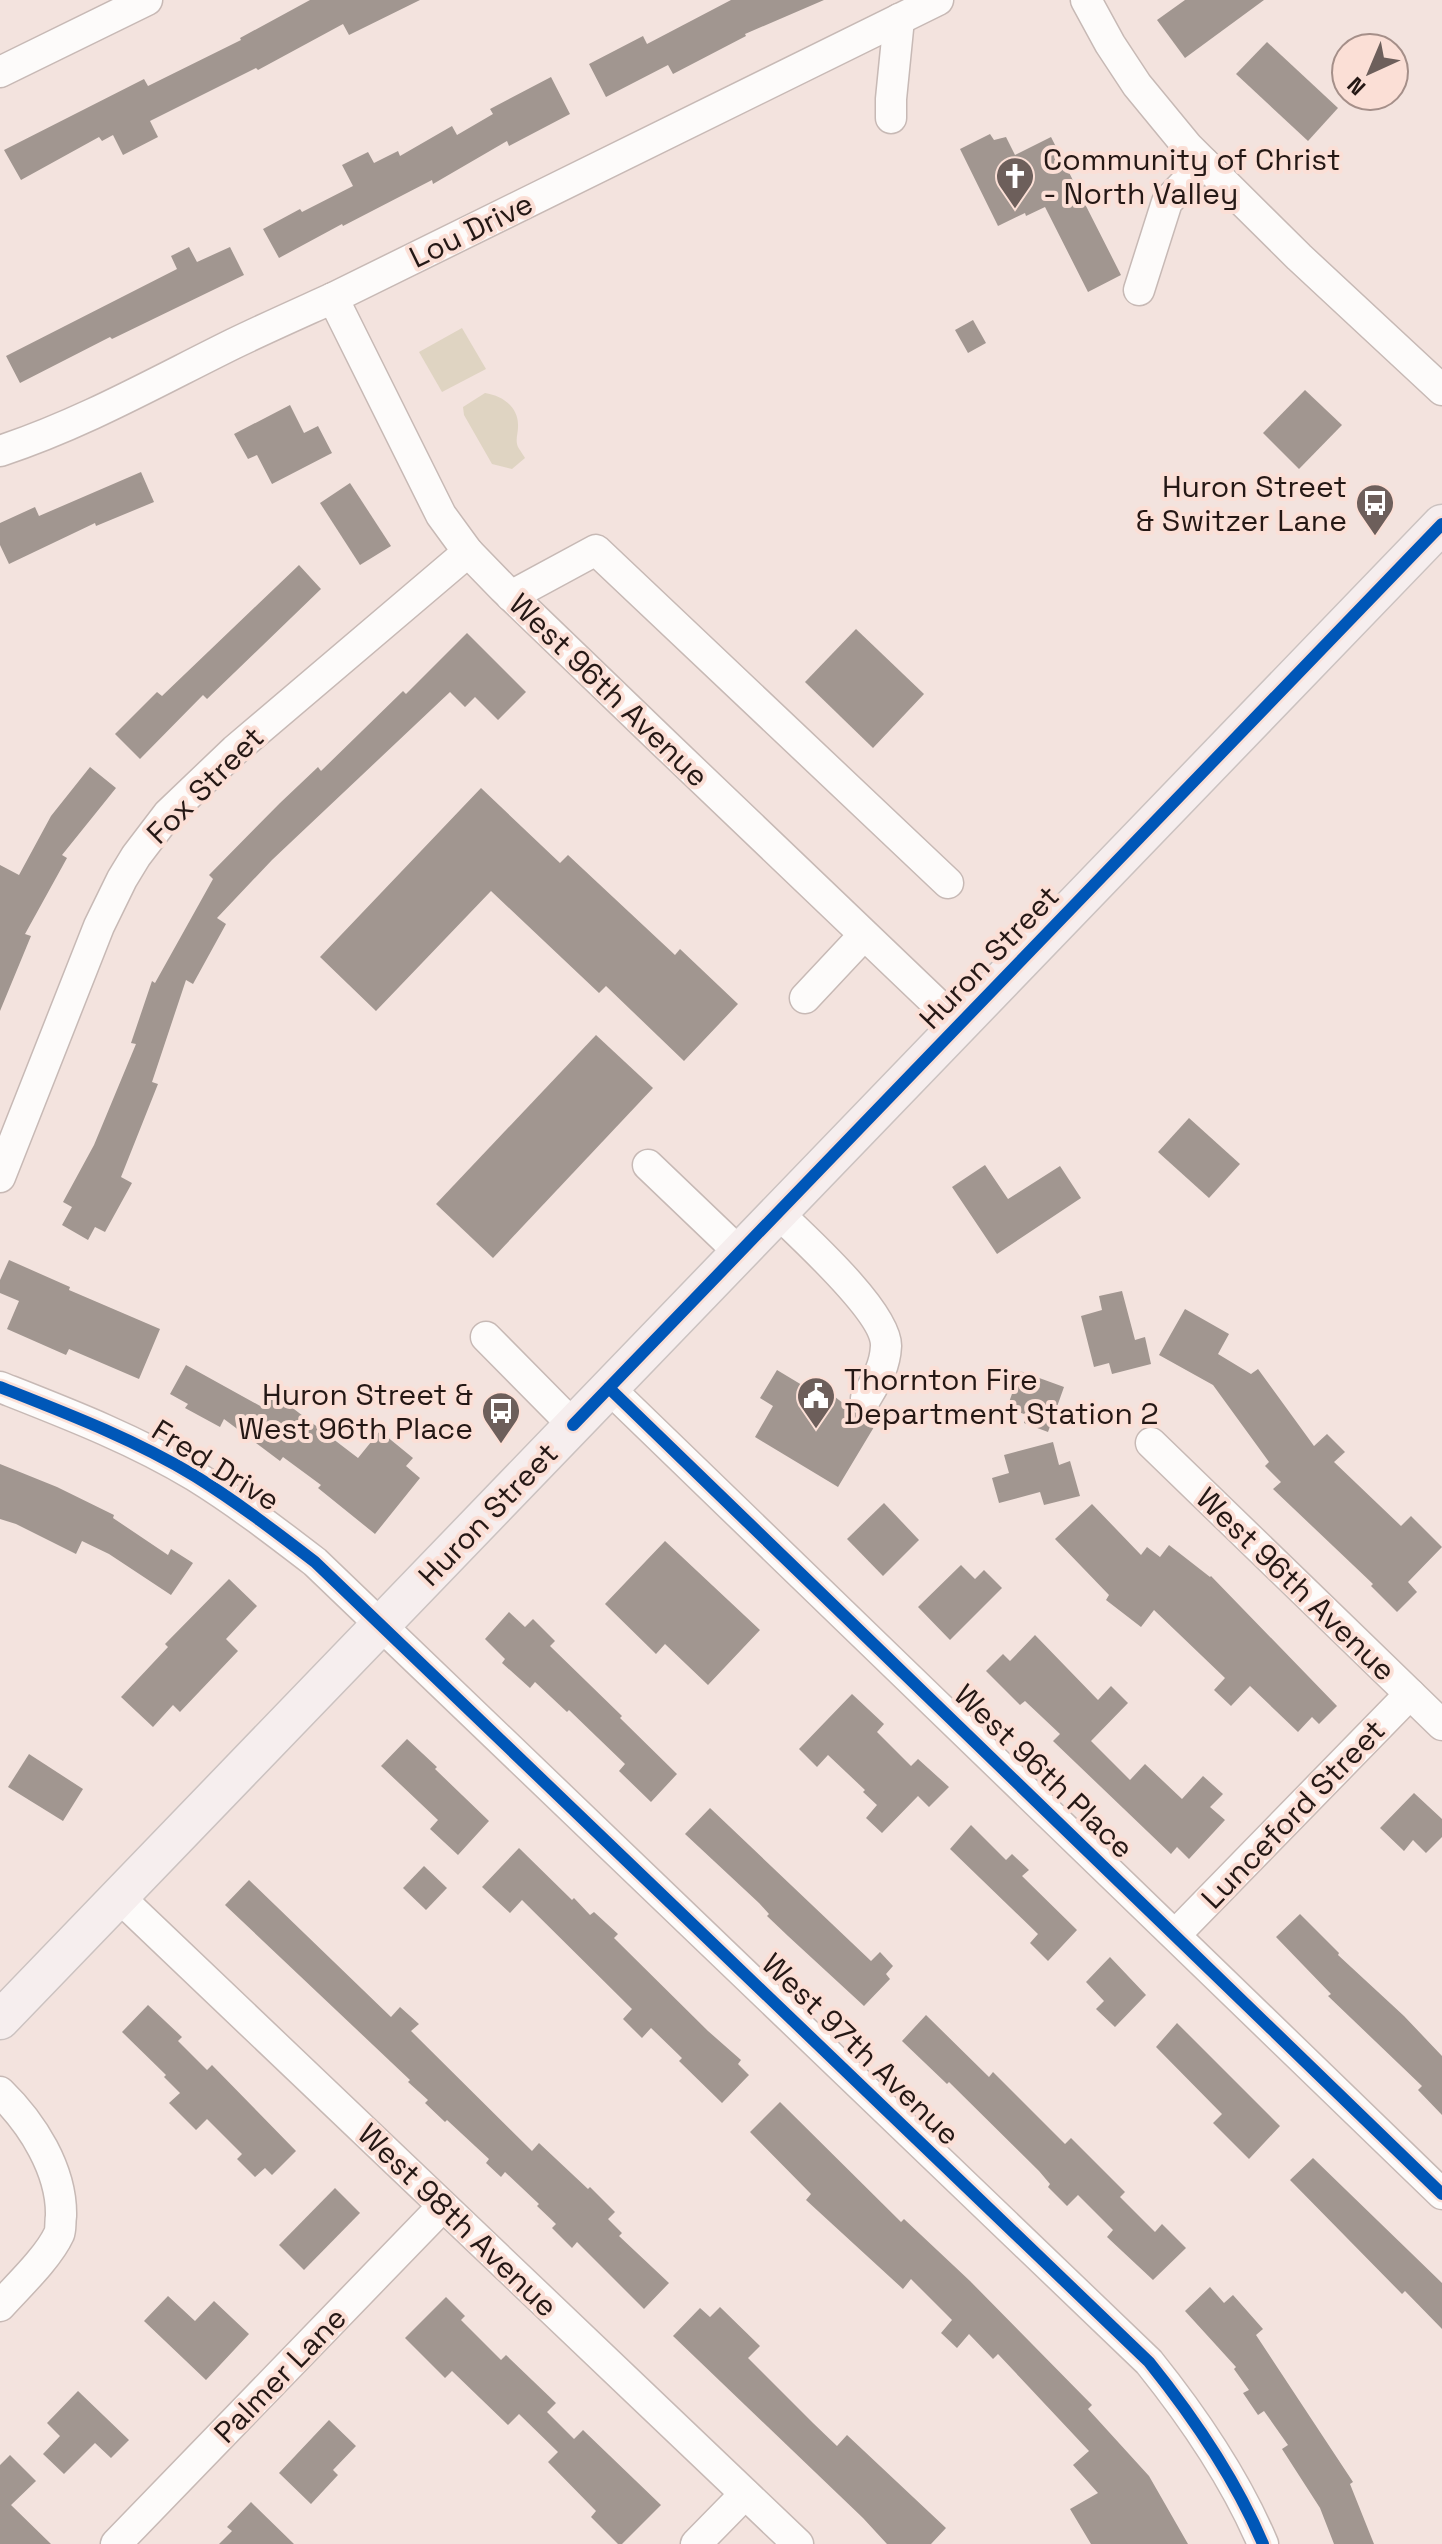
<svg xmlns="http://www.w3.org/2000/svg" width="1442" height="2544" font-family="'Space Grotesk',sans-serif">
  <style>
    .green { fill: #dfd4c2 }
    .building { fill: #a19690 }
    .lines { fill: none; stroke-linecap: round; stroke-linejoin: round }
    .minor-casing { stroke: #c7b9b5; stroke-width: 33 }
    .major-casing { stroke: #cbc2c0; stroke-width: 41 }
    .minor { stroke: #fdfbfa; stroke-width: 30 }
    .major { stroke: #f6eeee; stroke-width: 38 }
    .cycleway-casing { stroke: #fbdfd6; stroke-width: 17 }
    .cycleway { stroke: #0057b8; stroke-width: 12 }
    .labels { text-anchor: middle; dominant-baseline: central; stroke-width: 8; stroke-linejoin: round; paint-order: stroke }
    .poi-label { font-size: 30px; fill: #251815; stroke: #fbdfd6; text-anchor: start }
    .street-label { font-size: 30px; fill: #251815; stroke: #fbdfd6 }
  </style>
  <rect width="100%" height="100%" fill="#f3e3de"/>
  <g class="green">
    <polygon points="462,328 486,369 442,392 419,352"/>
    <path d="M485,393C504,396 519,408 518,427C518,434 515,440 518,447C519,449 524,456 525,458L512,469L492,464L464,415L463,407Z"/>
  </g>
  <g class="building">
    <polygon points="310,0 420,0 349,35 343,24 258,70 256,68 150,121 158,137 123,155 113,135 102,141 99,137 21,180 4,150 144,79 148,86 241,40 240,38"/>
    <polygon points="731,0 824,0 745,34 746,36 673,74 668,65 606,97 589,64 643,36 647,44"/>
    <polygon points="1185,0 1264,0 1185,58 1157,20"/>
    <polygon points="1267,42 1338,108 1308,141 1236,74"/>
    <polygon points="551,77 570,114 509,146 507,141 433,184 432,180 343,226 342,224 279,258 263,229 300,209 302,212 353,186 342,165 368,152 374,163 398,151 400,156 452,126 457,135 493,114 490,109"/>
    <polygon points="990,134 994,140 1006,137 1015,155 1051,137 1121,275 1088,292 1045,207 1026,216 1025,213 998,226 960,149"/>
    <polygon points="189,247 197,262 230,247 244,275 112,339 110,337 20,383 6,356 177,269 171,256"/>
    <polygon points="973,320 986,343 968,353 955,330"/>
    <polygon points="1305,390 1342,425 1299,469 1263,433"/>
    <polygon points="290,405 304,433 318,426 332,453 272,484 257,455 248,459 234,434"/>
    <polygon points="141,472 154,502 96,526 95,523 9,564 0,545 0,523 35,507 39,516"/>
    <polygon points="350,483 391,546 360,565 320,503"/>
    <polygon points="299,565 321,589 207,699 203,695 140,759 115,734 157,692 162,696"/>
    <polygon points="856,629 924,694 873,748 805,682"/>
    <polygon points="467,633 526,692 498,720 475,697 465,707 450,692 272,860 217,918 226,924 193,984 186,980 152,1082 158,1084 121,1177 132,1183 105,1232 95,1227 88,1240 62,1225 72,1207 63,1202 94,1145 136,1044 131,1043 152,981 155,983 213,879 209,875 280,803 318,767 321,771 403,691 406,694"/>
    <polygon points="90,767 116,788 62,855 67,858 25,934 31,936 0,1011 0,865 19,875 51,816"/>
    <polygon points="481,788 560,863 568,855 675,955 680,949 738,1004 684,1061 606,986 599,993 491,891 376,1011 320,957"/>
    <polygon points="596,1035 653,1088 493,1258 436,1204"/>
    <polygon points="1189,1118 1240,1164 1209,1198 1158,1152"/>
    <polygon points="985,1165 1008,1199 1060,1166 1081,1198 997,1254 952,1187"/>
    <polygon points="9,1260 70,1287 69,1290 160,1329 139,1379 69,1349 66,1355 7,1329 19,1301 0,1293 0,1280"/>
    <polygon points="1122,1291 1135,1340 1145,1337 1151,1364 1112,1374 1109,1363 1094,1367 1081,1316 1102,1310 1099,1296"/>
    <polygon points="1185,1309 1229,1334 1218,1354 1251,1374 1258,1369 1314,1446 1327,1434 1345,1452 1334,1462 1401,1526 1411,1516 1442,1547 1408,1582 1417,1592 1397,1612 1371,1586 1373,1584 1273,1489 1281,1482 1265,1466 1269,1462 1213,1385 1159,1355"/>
    <polygon points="186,1365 262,1407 273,1393 358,1458 380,1431 413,1458 406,1466 420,1478 375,1534 318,1488 321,1485 283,1457 280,1461 224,1419 220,1427 185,1408 188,1404 170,1394"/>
    <polygon points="777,1370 832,1403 835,1397 856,1413 877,1422 838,1487 755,1437 773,1406 760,1398"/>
    <polygon points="1020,1371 1064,1387 1048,1432 1024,1423 1027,1415 1007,1408"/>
    <polygon points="1053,1442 1059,1465 1070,1461 1080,1496 1044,1505 1040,1492 999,1503 992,1478 1009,1473 1004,1455"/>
    <polygon points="0,1464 57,1487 114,1515 113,1518 168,1555 171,1549 193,1563 171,1595 109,1554 82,1541 76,1554 16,1524 0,1519"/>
    <polygon points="884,1503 919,1540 883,1576 847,1539"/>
    <polygon points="1092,1504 1141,1555 1147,1547 1160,1557 1169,1545 1210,1577 1211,1576 1337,1706 1319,1724 1312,1717 1298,1732 1250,1686 1231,1706 1214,1690 1225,1678 1154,1610 1141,1627 1106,1600 1109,1595 1055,1539"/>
    <polygon points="665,1541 760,1630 708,1685 665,1644 656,1654 605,1604"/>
    <polygon points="961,1565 975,1579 984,1570 1002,1588 950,1640 918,1607"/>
    <polygon points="229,1579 257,1606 226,1639 238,1651 180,1712 173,1705 153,1727 121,1697 168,1647 165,1644"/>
    <polygon points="509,1612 525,1627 533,1619 555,1641 550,1646 622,1716 620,1718 677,1774 651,1802 619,1771 625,1764 569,1710 567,1712 535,1682 530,1688 502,1663 505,1659 485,1639"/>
    <polygon points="1035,1635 1098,1700 1111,1686 1128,1703 1091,1741 1130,1780 1145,1764 1182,1799 1203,1776 1223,1794 1210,1807 1225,1820 1189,1859 1177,1847 1171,1854 1053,1741 1060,1734 1025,1701 1020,1705 986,1671 1003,1654 1010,1661"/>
    <polygon points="852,1694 884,1724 877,1732 911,1766 918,1759 949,1787 929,1807 918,1796 882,1833 866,1818 877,1805 863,1792 865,1790 828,1755 817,1767 799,1749"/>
    <polygon points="407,1739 437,1767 435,1769 489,1821 458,1855 430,1829 438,1820 381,1766"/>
    <polygon points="29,1754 83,1789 63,1821 8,1787"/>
    <polygon points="1414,1793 1442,1819 1442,1837 1426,1853 1413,1840 1404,1851 1380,1828"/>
    <polygon points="710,1808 871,1961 880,1952 893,1966 886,1974 890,1979 864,2006 788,1936 767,1916 769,1914 759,1903 685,1834"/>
    <polygon points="971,1825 1006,1860 1012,1854 1029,1870 1022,1876 1077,1930 1048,1961 1030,1943 1038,1934 950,1849"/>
    <polygon points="519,1848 572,1900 574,1898 590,1915 594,1912 618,1934 614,1938 708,2031 741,2060 738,2064 749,2075 722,2103 679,2061 682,2058 651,2028 642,2038 623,2019 632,2009 522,1900 510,1913 482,1887"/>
    <polygon points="424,1866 447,1888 426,1910 403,1888"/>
    <polygon points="249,1880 391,2017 400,2007 419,2024 411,2031 532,2151 539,2143 588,2189 590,2187 615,2212 608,2219 622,2233 619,2236 669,2283 644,2309 577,2242 572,2248 552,2228 556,2224 537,2206 539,2204 505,2172 501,2177 486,2163 489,2159 447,2120 445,2122 425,2103 428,2100 408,2082 410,2080 225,1905"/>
    <polygon points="1300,1914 1339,1953 1338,1955 1404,2016 1442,2056 1442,2115 1418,2090 1422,2086 1328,1996 1331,1994 1276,1937"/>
    <polygon points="1110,1957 1146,1995 1115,2027 1096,2009 1104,2001 1086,1982"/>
    <polygon points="148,2005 182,2037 178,2041 207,2070 212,2065 296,2151 272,2175 265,2168 255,2177 237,2159 242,2154 207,2119 196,2130 169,2103 180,2093 164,2077 166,2075 122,2032"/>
    <polygon points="926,2015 989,2077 993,2072 1065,2144 1071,2138 1125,2192 1120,2197 1155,2232 1162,2224 1186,2248 1153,2280 1107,2237 1113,2230 1078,2195 1067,2206 1048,2187 1050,2184 1039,2171 949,2082 947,2084 902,2041"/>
    <polygon points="1177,2023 1280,2126 1249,2159 1213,2123 1222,2114 1156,2047"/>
    <polygon points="780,2102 901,2222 904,2219 970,2281 1092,2405 1088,2409 1149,2476 1188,2544 1091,2544 1070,2509 1098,2493 1073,2465 1089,2451 998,2354 993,2359 969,2334 957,2348 941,2333 952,2320 911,2279 903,2289 806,2200 811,2194 750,2132"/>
    <polygon points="1313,2158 1442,2283 1442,2329 1405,2291 1402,2294 1290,2180"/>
    <polygon points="335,2188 360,2213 304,2270 279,2245"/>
    <polygon points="1210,2287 1224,2303 1233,2295 1263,2329 1256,2335 1353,2482 1350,2484 1374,2544 1334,2544 1320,2508 1282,2449 1288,2445 1264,2411 1258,2415 1243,2393 1249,2390 1234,2369 1236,2367 1185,2311"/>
    <polygon points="168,2296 195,2321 214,2301 249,2334 206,2380 144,2321"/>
    <polygon points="446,2297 465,2316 461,2320 501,2360 506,2355 556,2403 547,2412 574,2439 583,2430 661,2505 622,2544 618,2544 591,2517 596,2511 548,2462 558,2452 519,2414 508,2425 452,2371 445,2378 405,2338"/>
    <polygon points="720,2307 760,2346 748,2358 813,2423 837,2446 847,2435 946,2528 931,2544 887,2544 863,2518 673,2336 700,2308 710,2317"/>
    <polygon points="78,2391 129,2440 111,2458 95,2443 64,2474 43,2454 60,2436 47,2423"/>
    <polygon points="329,2420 356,2446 333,2470 338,2475 311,2504 279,2473"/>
    <polygon points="10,2455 36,2481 11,2505 51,2544 0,2544 0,2465"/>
    <polygon points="251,2502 294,2544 219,2544 232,2531 227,2527"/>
  </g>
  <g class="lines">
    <g class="minor-casing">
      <g id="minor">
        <polyline points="1086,0 1110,44 1137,85 1188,147 1299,257 1442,390"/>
        <polyline points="0,72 147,0"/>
        <polyline points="891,118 891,99 899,19"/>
        <polyline points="1139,290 1167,202 1204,163"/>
        <polyline points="333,298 441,515 468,552 503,588 664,743 959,1025"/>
        <path d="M0,451C82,424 156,382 233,344C266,328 300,313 333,298L938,0"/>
        <polyline points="511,596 596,550 948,883"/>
        <polyline points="805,998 864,935"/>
        <polyline points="648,1165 740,1253"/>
        <polyline points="0,1177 99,926 122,879 136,856 168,814 235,750 468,552"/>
        <path d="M778,1213C803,1237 887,1313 886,1346C885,1367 876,1381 866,1398"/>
        <polyline points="486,1337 573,1425"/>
        <path d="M0,1387C66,1413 134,1439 195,1476C237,1502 276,1532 315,1562L1149,2362C1194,2418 1235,2478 1263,2544"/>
        <polyline points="609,1388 1442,2194"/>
        <polyline points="1151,1443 1442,1725"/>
        <polyline points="119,1897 798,2544"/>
        <polyline points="1176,1934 1410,1694"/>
        <path d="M0,2092C32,2123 62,2170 61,2216C60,2222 61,2229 59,2234C48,2258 17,2287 0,2306"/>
        <polyline points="116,2544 443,2206"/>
        <polyline points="696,2544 745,2494"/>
      </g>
    </g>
    <g class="major-casing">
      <polyline id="major" points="0,2020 1442,524"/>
    </g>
    <use href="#minor" class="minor"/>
    <use href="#major" class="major"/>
    <g class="cycleway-casing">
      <g id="cycleway">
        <path d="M0,1387C66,1413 134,1439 195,1476C237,1502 276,1532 315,1562L1149,2362C1194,2418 1235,2478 1263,2544"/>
        <polyline points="609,1388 1442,2194"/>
        <polyline points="573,1425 1442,524"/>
      </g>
    </g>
    <use href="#cycleway" class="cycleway"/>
  </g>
  <defs>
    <g id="church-pin" transform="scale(2)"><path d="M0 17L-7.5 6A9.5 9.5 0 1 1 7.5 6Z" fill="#6d5f5b" stroke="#fbdfd6"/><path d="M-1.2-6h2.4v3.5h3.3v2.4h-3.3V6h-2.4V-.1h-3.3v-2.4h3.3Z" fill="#fff"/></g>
    <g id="bus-pin" transform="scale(2)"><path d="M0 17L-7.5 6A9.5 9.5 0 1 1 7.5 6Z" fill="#6d5f5b" stroke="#fbdfd6"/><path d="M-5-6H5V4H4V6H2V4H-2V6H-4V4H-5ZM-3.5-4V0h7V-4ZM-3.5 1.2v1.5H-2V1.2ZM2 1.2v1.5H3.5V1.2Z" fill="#fff"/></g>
    <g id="civic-pin" transform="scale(2)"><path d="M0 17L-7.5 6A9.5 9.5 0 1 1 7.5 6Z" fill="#6d5f5b" stroke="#fbdfd6"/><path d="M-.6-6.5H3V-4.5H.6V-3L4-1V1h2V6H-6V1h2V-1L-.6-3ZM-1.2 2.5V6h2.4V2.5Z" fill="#fff"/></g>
  </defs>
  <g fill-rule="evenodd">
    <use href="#church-pin" x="1015" y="176"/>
    <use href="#bus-pin" x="1375" y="503"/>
    <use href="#civic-pin" x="816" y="1396"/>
    <use href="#bus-pin" x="501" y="1411"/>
  </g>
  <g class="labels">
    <g class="poi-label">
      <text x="1043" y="159">Community of Christ<tspan x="1043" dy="34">- North Valley</tspan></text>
      <text x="1347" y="486" text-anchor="end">Huron Street<tspan x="1347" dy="34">&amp; Switzer Lane</tspan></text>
      <text x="844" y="1379">Thornton Fire<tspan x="844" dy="34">Department Station 2</tspan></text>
      <text x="473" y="1394" text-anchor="end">Huron Street &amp;<tspan x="473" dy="34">West 96th Place</tspan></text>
    </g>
    <g class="street-label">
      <text transform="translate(471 230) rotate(-26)">Lou Drive</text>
      <text transform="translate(609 690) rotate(44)">West 96th Avenue</text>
      <text transform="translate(205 785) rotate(-45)">Fox Street</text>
      <text transform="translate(989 957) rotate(-46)">Huron Street</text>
      <text transform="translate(216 1465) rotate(32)">Fred Drive</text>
      <text transform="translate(488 1514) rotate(-46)">Huron Street</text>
      <text transform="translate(1296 1584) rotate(44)">West 96th Avenue</text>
      <text transform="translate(1044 1771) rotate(44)">West 96th Place</text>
      <text transform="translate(1293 1814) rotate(-46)">Lunceford Street</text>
      <text transform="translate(861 2049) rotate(44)">West 97th Avenue</text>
      <text transform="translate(458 2220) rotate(44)">West 98th Avenue</text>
      <text transform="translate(280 2375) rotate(-46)">Palmer Lane</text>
    </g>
  </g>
  <g transform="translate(1370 72) rotate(224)"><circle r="38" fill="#fbdfd6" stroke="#a58f89" stroke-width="2"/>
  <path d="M0-6L14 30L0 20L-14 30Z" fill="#6d5f5b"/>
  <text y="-12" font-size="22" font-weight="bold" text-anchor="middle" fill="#251815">N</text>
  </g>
</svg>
